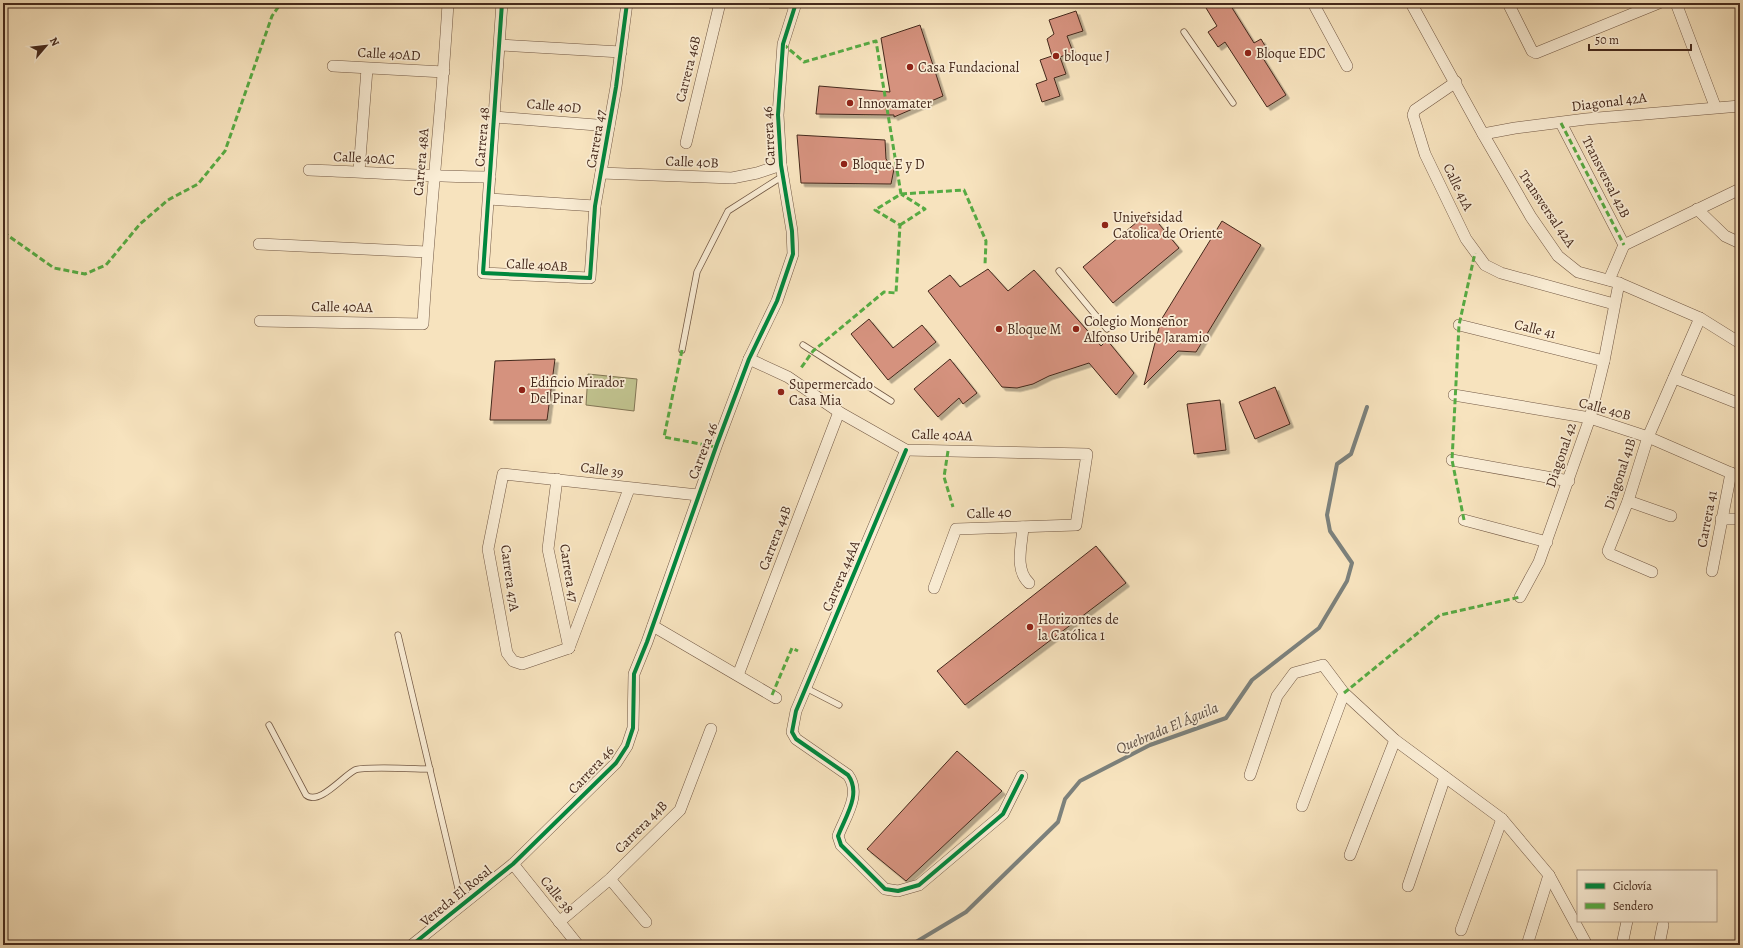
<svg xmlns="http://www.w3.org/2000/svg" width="1743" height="948" font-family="Alegreya,serif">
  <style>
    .green { fill: #c1c38f; stroke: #837656 }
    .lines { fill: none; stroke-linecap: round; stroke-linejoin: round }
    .stream { stroke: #7c817c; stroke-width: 4 }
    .building { fill: #d5927e; stroke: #45291c; filter: url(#shadow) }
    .lane-casing { stroke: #725844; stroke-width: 7 }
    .street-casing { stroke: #725844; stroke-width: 12 }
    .lane { stroke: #faedd5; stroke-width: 5.5 }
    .street { stroke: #faedd5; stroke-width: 11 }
    .quiet { stroke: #56ab43; stroke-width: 3; stroke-dasharray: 6 3; stroke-linecap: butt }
    .cycleway-casing { stroke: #faedd5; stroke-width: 6 }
    .cycleway { stroke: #00873e; stroke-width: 4 }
    .poi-dot { fill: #8f2418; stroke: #faedd5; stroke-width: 1.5 }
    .labels { text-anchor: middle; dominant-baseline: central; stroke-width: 3.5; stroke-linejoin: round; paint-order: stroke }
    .poi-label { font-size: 14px; fill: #45291c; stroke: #faedd5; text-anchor: start }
    .street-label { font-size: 14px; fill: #45291c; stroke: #faedd5 }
    .water-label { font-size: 15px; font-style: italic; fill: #5c4e44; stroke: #faedd5 }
  </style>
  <defs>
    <filter id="shadow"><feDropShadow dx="3.5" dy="3.5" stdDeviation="0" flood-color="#0004"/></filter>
  </defs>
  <rect width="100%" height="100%" fill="#f7e3be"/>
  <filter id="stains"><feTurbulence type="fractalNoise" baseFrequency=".005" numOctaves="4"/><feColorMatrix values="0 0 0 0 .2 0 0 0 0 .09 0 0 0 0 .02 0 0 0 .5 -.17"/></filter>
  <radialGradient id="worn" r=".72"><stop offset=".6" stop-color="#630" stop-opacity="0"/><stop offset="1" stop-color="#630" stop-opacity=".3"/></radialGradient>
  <polygon class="green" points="588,374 637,379 634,411 586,405"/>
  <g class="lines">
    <polyline class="stream" points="911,945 966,912 1058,822 1065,799 1080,781 1150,745 1226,718 1252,680 1319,628 1347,581 1352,563 1330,531 1327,515 1337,464 1351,454 1367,407"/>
  </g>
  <g class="building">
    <polygon points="1203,3 1229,3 1254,43 1261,39 1268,51 1261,55 1286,95 1267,107 1225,42 1218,47 1208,32 1217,26"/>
    <polygon points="1076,11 1083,31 1067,36 1073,52 1060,57 1066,74 1054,78 1060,96 1042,102 1036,84 1047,80 1040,60 1052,56 1047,39 1054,34 1049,20"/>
    <polygon points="920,25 943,96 894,117 894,115 816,114 819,86 890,92 881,38"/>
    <polygon points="797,135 885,140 886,159 894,169 891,184 801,183"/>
    <polygon points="1149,212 1179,248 1113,303 1083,267"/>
    <polygon points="1222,221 1261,245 1196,352 1178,351 1144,385 1161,320"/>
    <polygon points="988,269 1008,291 1034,270 1101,346 1107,340 1134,373 1116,395 1089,363 1049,376 1033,384 1017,388 1002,387 928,291 950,275 960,287"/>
    <polygon points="869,319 893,348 922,325 936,342 888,380 851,334"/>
    <polygon points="555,359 547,420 490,420 495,361"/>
    <polygon points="950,359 977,393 963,404 959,398 938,417 914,389"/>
    <polygon points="1275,387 1290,424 1255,439 1239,402"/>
    <polygon points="1220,400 1226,450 1194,454 1187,404"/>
    <polygon points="1096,546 1126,583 965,705 937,671"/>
    <polygon points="957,751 1002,791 906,881 867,849"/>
  </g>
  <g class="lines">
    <g class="lane-casing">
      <g id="lane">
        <polyline points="1184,32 1233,103"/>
        <polyline points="1059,271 1107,329"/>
        <polyline points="803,345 891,401"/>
        <polyline points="682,350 697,272 728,211 783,176"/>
        <polyline points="398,635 462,905"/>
        <polyline points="806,688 839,705"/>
        <path d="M269,725L306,795C319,806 343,776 355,770C363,766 417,769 430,769"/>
      </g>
    </g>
    <g class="street-casing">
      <g id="street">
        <polyline points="502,3 483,273 590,278 595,206 616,87 627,3"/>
        <polyline points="772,3 790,3"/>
        <polyline points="1313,3 1347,66"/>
        <polyline points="1411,3 1483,134 1531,217 1558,256 1578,272 1619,283 1700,318 1740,343"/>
        <polyline points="1508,3 1532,51 1536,53 1659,3"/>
        <polyline points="1676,3 1715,106"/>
        <polyline points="500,45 621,52"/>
        <polyline points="333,66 444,72"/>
        <polyline points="1456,82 1415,110 1413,115 1425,154 1466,239 1485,265 1501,273 1614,304"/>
        <polyline points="495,117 609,126"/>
        <polyline points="1561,123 1624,245"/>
        <polyline points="1483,134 1515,128 1586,119 1740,106"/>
        <polyline points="686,143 720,3"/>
        <path d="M309,170C369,172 429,177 490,177"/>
        <polyline points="359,171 367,69"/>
        <polyline points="601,173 732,178 757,173 781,165"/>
        <polyline points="489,199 595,206"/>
        <polyline points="1697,209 1725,236 1740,243"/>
        <polyline points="259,244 427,252"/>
        <polyline points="1609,280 1624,245 1740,189"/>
        <path d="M260,321L423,324C429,217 442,110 448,3"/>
        <polyline points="1459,325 1604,361"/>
        <polyline points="749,359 788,377 839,412 906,450 1087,454 1076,525 956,529 934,588"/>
        <polyline points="1674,378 1740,404"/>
        <polyline points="1454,395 1590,418 1648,437 1740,477"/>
        <path d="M906,450L796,711L792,732L796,739L848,775C862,794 845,817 838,836L841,845L885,889L898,891L919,885L1003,814L1022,776"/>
        <polyline points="1452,460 1569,481"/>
        <polyline points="557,479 548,549 569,648"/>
        <polyline points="1628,501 1671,516"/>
        <polyline points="1721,519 1740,519"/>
        <polyline points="1464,520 1547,542"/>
        <path d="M1023,527C1022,545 1014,569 1029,583"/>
        <polyline points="1712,571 1731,473"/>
        <polyline points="1652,572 1610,554 1608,551 1628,501 1648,437 1700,318"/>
        <polyline points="1520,597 1539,562 1590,418 1604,361 1619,283"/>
        <polyline points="653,626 776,698"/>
        <polyline points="569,648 522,664 513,661 507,653 488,549 503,474 698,495"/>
        <polyline points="569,648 629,489"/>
        <polyline points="738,675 839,412"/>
        <polyline points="1250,775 1277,696 1294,673 1323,665 1344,693 1395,740 1502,819 1549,875 1587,945"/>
        <polyline points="1302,806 1344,693"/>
        <polyline points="1350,855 1395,740"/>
        <polyline points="513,864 578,945"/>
        <polyline points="610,879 646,922"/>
        <polyline points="1408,886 1445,777"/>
        <polyline points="559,922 610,879 680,810 711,729"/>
        <polyline points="1461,930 1502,819"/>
        <polyline points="412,945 513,864 616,763 627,746 633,728 634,674 647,642 717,444 749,359 777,301 793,254 792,231 781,165 778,115 783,44 796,3"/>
        <polyline points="1527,945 1549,875"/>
        <polyline points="1622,945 1627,921"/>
        <polyline points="1659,945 1663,925"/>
      </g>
    </g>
    <use href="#lane" class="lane"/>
    <use href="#street" class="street"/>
    <g class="quiet">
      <polyline points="783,44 804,62 876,41 901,194 875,210 900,225 896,293 884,292 813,351 801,368"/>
      <polyline points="1561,123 1624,245"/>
      <polyline points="901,194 964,190 986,241 985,265"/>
      <polyline points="900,225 925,209 901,194"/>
      <polyline points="3,232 54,268 85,274 106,265 140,224 168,200 198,184 225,151 272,16 281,3"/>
      <polyline points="682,350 664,437 716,447"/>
      <polyline points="948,451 944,477 953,507"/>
      <polyline points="1464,520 1452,460 1459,325 1475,253"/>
      <polyline points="1344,693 1440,615 1520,597"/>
      <polyline points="772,695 792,648 798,651"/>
    </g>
    <g class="cycleway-casing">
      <g id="cycleway">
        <polyline points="502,3 483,273 590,278 595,206 616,87 627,3"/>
        <path d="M906,450L796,711L792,732L796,739L848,775C862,794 845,817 838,836L841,845L885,889L898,891L919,885L1003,814L1022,776"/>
        <polyline points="412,945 513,864 616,763 627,746 633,728 634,674 647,642 717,444 749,359 777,301 793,254 792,231 781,165 778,115 783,44 796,3"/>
      </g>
    </g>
    <use href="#cycleway" class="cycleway"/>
  </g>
  <g class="poi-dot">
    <circle cx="1248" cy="53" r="4"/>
    <circle cx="1056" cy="56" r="4"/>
    <circle cx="910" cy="67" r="4"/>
    <circle cx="850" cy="103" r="4"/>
    <circle cx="844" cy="164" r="4"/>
    <circle cx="1105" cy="225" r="4"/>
    <circle cx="999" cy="329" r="4"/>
    <circle cx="1076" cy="329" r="4"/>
    <circle cx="522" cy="390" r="4"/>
    <circle cx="781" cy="392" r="4"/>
    <circle cx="1030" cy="627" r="4"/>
  </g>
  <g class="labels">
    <g class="poi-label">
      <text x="1256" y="53">Bloque EDC</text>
      <text x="1064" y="56">bloque J</text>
      <text x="918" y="67">Casa Fundacional</text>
      <text x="858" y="103">Innovamater</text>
      <text x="852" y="164">Bloque E y D</text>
      <text x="1113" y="217">Universidad<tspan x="1113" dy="16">Catolica de Oriente</tspan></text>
      <text x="1084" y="321">Colegio Monseñor<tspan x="1084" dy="16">Alfonso Uribe Jaramio</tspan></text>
      <text x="1007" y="329">Bloque M</text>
      <text x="530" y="382">Edificio Mirador<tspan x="530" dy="16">Del Pinar</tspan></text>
      <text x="789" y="384">Supermercado<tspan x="789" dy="16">Casa Mia</tspan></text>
      <text x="1038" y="619">Horizontes de<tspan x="1038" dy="16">la Católica 1</tspan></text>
    </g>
    <g class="street-label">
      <text transform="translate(389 54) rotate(3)">Calle 40AD</text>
      <text transform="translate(688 69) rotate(-76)">Carrera 46B</text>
      <text transform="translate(1609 102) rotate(-7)">Diagonal 42A</text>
      <text transform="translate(554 106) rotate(5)">Calle 40D</text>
      <text transform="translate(769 136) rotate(-93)">Carrera 46</text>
      <text transform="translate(482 137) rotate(-85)">Carrera 48</text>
      <text transform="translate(596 139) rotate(-80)">Carrera 47</text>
      <text transform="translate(364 158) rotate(3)">Calle 40AC</text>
      <text transform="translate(421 162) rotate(-85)">Carrera 48A</text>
      <text transform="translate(692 162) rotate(2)">Calle 40B</text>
      <text transform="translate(1606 177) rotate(63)">Transversal 42B</text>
      <text transform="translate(1458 187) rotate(64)">Calle 41A</text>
      <text transform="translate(1547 209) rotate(56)">Transversal 42A</text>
      <text transform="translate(537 265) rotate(3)">Calle 40AB</text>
      <text transform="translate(342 307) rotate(1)">Calle 40AA</text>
      <text transform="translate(1535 329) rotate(14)">Calle 41</text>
      <text transform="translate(1605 409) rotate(15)">Calle 40B</text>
      <text transform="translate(942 435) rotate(2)">Calle 40AA</text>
      <text transform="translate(703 451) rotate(-69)">Carrera 46</text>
      <text transform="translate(1561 455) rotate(-71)">Diagonal 42</text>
      <text transform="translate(602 470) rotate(8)">Calle 39</text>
      <text transform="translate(1620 474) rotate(-72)">Diagonal 41B</text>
      <text transform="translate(989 513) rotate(-2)">Calle 40</text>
      <text transform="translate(1707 519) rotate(-79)">Carrera 41</text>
      <text transform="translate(775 538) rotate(-69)">Carrera 44B</text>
      <text transform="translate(569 573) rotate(81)">Carrera 47</text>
      <text transform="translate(841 576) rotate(-67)">Carrera 44AA</text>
      <text transform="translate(510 578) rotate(82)">Carrera 47A</text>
      <text transform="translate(591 770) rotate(-47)">Carrera 46</text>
      <text transform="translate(641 827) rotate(-45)">Carrera 44B</text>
      <text transform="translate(557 895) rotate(51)">Calle 38</text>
      <text transform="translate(456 896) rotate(-39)">Vereda El Rosal</text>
    </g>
    <g class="water-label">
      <text transform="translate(1167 728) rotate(-23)">Quebrada El Águila</text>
    </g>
  </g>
  <rect width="1743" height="948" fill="none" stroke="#f7e3be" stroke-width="16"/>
  <rect x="4" y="4" width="1735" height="940" fill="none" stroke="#45291c" stroke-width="2"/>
  <rect x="8" y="8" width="1727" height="932" fill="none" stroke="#45291c"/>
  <rect x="1577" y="870" width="140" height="52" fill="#faedd5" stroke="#b29f8b"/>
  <rect x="1585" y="883" width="20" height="6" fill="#00873e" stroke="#b29f8b"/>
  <text x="1613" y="890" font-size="12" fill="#45291c">Ciclovía</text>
  <rect x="1585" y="903" width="20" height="6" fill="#56ab43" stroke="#b29f8b"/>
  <text x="1613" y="910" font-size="12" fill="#45291c">Sendero</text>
  <g transform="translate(46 46) rotate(62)" stroke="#faedd5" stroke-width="3" paint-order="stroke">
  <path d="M0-3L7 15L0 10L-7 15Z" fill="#45291c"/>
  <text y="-6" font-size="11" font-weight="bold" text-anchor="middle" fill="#45291c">N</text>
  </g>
  <path d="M1589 44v6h102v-6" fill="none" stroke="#45291c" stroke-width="2"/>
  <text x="1595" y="44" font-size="12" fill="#45291c" stroke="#faedd5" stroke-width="3" paint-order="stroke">50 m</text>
  <rect width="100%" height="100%" filter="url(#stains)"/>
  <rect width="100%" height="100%" fill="url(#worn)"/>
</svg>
